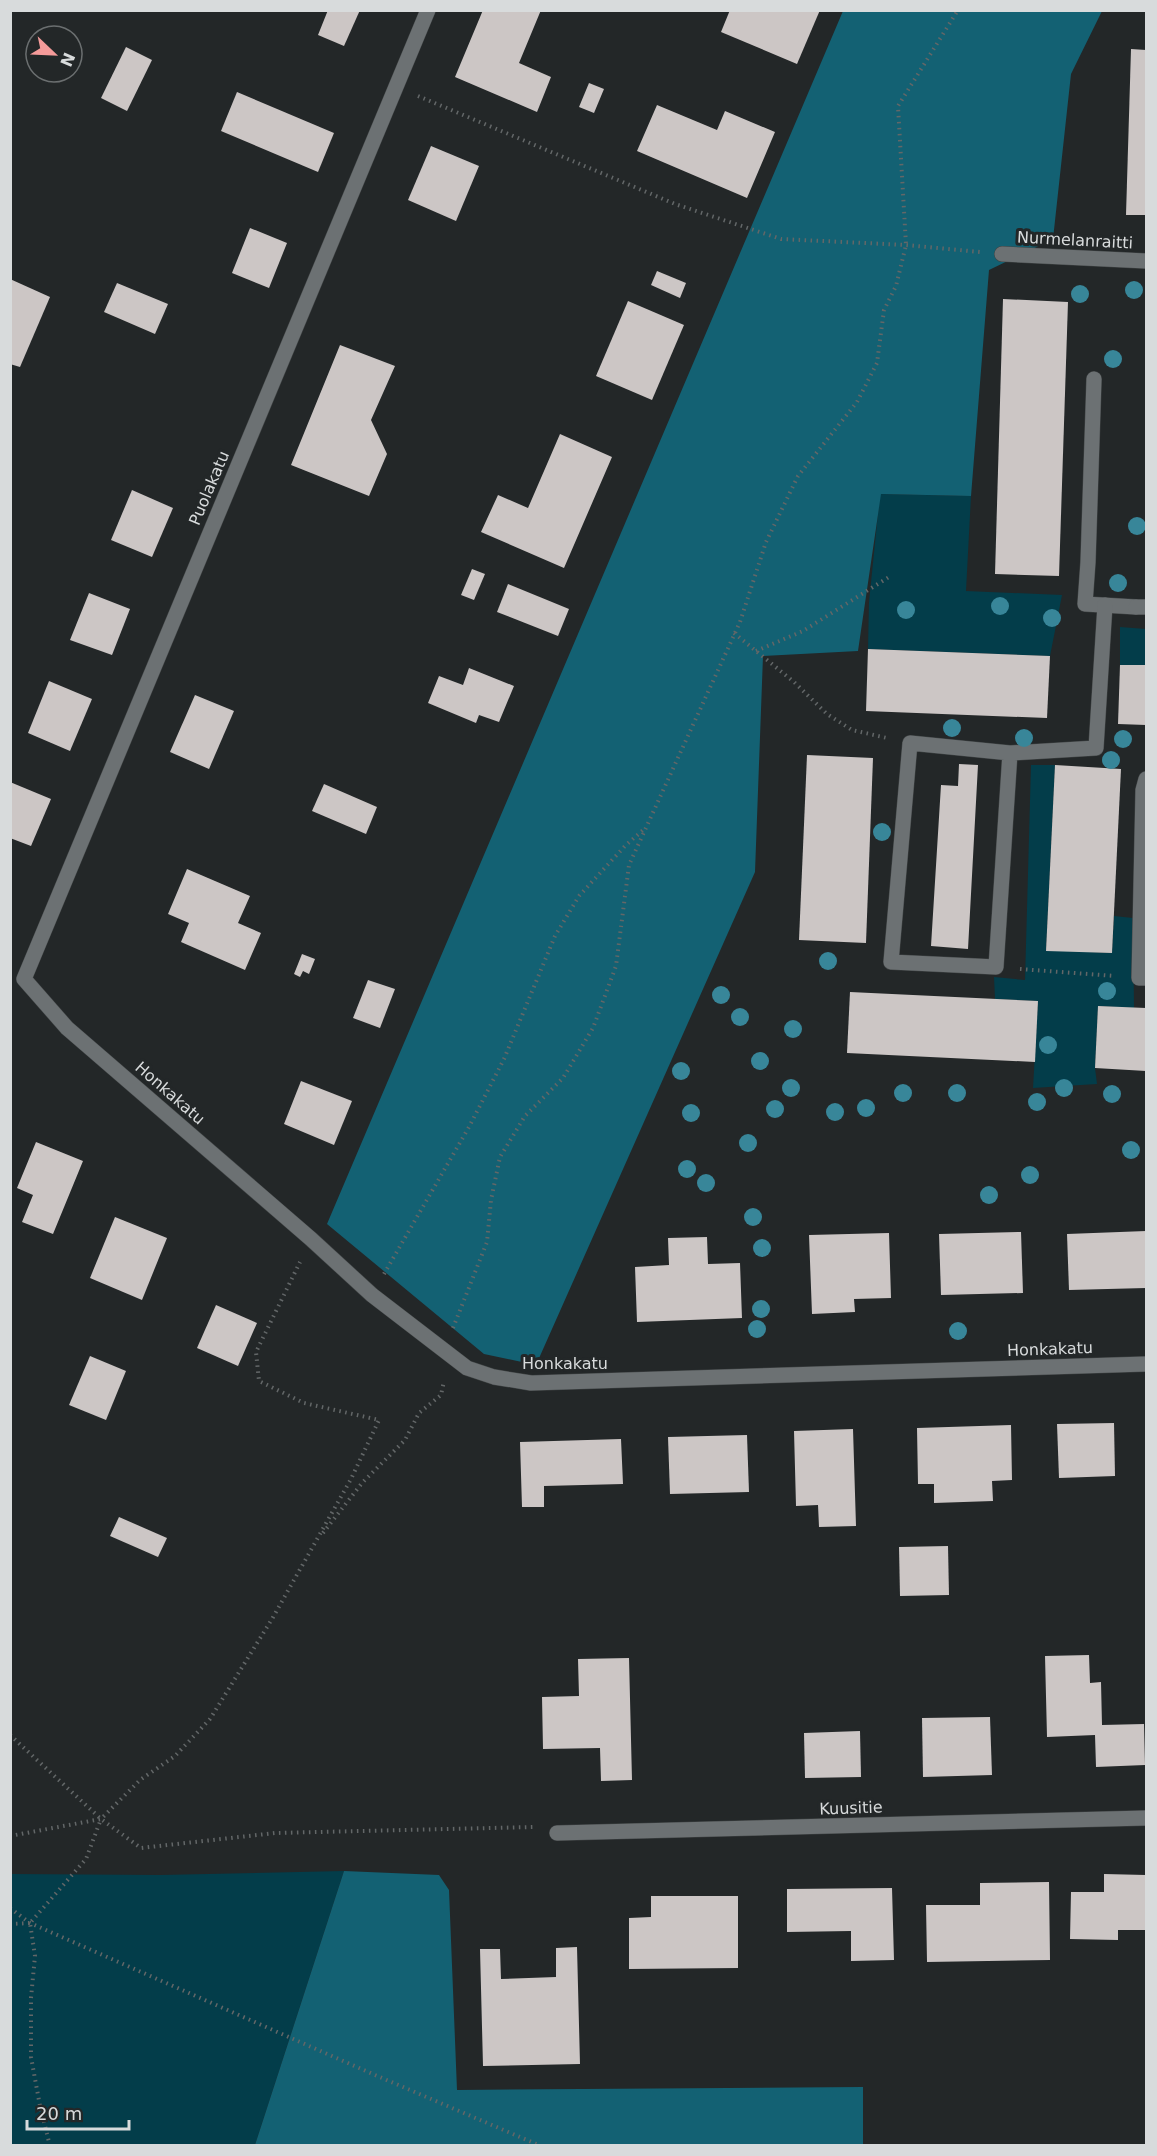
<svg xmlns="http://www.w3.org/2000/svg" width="1157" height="2156" font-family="'DejaVu Sans',sans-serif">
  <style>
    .green { fill: #033d4a }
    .forest { fill: #136173 }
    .building { fill: #ccc6c5 }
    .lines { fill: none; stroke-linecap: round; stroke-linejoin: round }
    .service-casing { stroke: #414546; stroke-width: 16 }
    .minor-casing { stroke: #414546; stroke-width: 16 }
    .path { stroke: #636768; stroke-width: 4; stroke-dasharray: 1.5 4.5; stroke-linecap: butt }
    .service { stroke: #6c7173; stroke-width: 15 }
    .minor { stroke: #6c7173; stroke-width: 15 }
    .tree { fill: #388699 }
    .labels { text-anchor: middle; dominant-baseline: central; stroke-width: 6; stroke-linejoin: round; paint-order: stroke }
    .street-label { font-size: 16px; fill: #d8dbdc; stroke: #232728 }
  </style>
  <rect width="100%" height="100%" fill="#232728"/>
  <g class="green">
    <polygon points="880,494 971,496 966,591 1062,595 1050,656 868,649 869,602"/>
    <polygon points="1120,627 1146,629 1146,665 1120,665"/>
    <polygon points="1031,765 1055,765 1046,950 1112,953 1114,916 1133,918 1134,1008 1098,1006 1095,1068 1097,1084 1033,1088 1038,1001 995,999 994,977 1025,980"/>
    <polygon points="344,1871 255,2145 11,2145 11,1874 160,1875"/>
  </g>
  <g class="forest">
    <polygon points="843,11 1102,11 1071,74 1053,239 989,270 971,496 881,494 858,651 763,656 755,872 536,1365 484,1354 327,1224"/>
    <polygon points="344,1871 439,1875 449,1890 457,2090 863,2087 863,2145 255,2145"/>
  </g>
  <g class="building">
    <polygon points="328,10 360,10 344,46 318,35"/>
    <polygon points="483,10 541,10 519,63 551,77 537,112 455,77"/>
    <polygon points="730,10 820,10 797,64 721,32"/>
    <polygon points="126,47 152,60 127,111 101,98"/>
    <polygon points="1131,49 1146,50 1146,215 1126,215"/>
    <polygon points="589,83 604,89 594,113 579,107"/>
    <polygon points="237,92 334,133 318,172 221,131"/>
    <polygon points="657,105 717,130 725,111 775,132 747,198 637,151"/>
    <polygon points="431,146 479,166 456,221 408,200"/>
    <polygon points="250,228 287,243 269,288 232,273"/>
    <polygon points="657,271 686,283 680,298 651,285"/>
    <polygon points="10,279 50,297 20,367 10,364"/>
    <polygon points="117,283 168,304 155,334 104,312"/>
    <polygon points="1003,299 1068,302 1059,576 995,574"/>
    <polygon points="628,301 684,325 652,400 596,376"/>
    <polygon points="340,345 395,366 371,420 387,454 369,496 291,465"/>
    <polygon points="560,434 612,457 564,568 481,532 498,495 528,508"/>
    <polygon points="132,490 173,508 152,557 111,540"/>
    <polygon points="472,569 485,574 474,600 461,595"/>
    <polygon points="508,584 569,609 558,636 497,612"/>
    <polygon points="89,593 130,609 112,655 70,640"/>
    <polygon points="868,649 1050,656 1047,718 866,711"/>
    <polygon points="1120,665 1146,665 1146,725 1118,724"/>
    <polygon points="469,668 514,686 499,722 479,715 476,723 428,703 439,676 463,685"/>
    <polygon points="49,681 92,699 70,751 28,733"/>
    <polygon points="195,695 234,711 209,769 170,752"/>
    <polygon points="807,755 873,758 866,943 799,940"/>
    <polygon points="959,764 978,765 968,949 931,946 941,785 958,786"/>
    <polygon points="1055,765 1121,769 1112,953 1046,951"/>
    <polygon points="10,782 51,799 31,846 10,838"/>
    <polygon points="324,784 377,807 366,834 312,811"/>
    <polygon points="187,869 250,896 238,923 261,933 245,970 181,942 189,923 168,914"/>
    <polygon points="302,954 315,959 309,974 303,971 300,977 294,974"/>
    <polygon points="368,980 395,989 380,1028 353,1018"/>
    <polygon points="850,992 1038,1001 1035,1062 847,1053"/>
    <polygon points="1098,1006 1146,1008 1146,1071 1095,1068"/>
    <polygon points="301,1081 352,1101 334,1145 284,1124"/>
    <polygon points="36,1142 83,1161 53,1234 22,1222 33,1195 17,1188"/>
    <polygon points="115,1217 167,1238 142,1300 90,1278"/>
    <polygon points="1146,1231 1146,1288 1069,1290 1067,1234"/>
    <polygon points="1021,1232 1023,1293 941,1295 939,1234"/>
    <polygon points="889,1233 891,1298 854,1299 855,1312 812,1314 809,1235"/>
    <polygon points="707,1237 708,1264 740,1263 742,1318 637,1322 635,1267 669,1265 668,1238"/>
    <polygon points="216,1305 257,1323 238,1366 197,1348"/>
    <polygon points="90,1356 126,1371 106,1420 69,1405"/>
    <polygon points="1114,1423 1115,1476 1059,1478 1057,1424"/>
    <polygon points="1011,1425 1012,1480 992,1481 993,1501 934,1503 934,1484 918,1484 917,1428"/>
    <polygon points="853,1429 856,1526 819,1527 818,1505 796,1506 794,1431"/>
    <polygon points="747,1435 749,1492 670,1494 668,1437"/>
    <polygon points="621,1439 623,1484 544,1486 544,1507 522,1507 520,1442"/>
    <polygon points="119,1517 167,1538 158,1557 110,1536"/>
    <polygon points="948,1546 949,1595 900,1596 899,1547"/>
    <polygon points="1089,1655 1090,1683 1101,1682 1102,1725 1144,1724 1145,1765 1096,1767 1095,1735 1047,1737 1045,1656"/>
    <polygon points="629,1658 632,1780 601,1781 600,1748 543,1749 542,1697 579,1696 578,1659"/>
    <polygon points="990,1717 992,1775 923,1777 922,1718"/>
    <polygon points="860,1731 861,1777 805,1778 804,1733"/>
    <polygon points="1104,1874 1146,1875 1146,1930 1118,1930 1118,1940 1070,1939 1071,1892 1104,1892"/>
    <polygon points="1049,1882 1050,1960 927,1962 926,1905 980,1905 980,1883"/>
    <polygon points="892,1888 894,1960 851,1961 851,1931 787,1932 787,1889"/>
    <polygon points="651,1896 738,1896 738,1968 629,1969 629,1918 651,1917"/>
    <polygon points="577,1947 580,2064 483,2066 480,1949 500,1949 501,1979 556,1977 556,1948"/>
  </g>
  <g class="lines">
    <g class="service-casing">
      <g id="service">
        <polyline points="1094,379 1088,562 1085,604 1136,607"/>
        <polyline points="1010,753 910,743 891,962 996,967 1010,753 1096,748 1105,605"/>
        <polyline points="1146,779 1143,790 1139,978 1146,978"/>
      </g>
    </g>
    <g class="minor-casing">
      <g id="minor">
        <polyline points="428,10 24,979 67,1028 311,1239 372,1295 467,1368 494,1377 531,1383 1146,1364"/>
        <polyline points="1002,254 1146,261"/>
        <polyline points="1136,607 1146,607"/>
        <polyline points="557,1833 1146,1818"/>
      </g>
    </g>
    <g class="path">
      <polyline points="418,96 675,204 781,239 906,245 980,252"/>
      <polyline points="734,633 794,682 827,714 852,730 887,738"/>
      <polyline points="756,651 803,631 889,577"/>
      <polyline points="1020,969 1115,976"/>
      <polyline points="384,1274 469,1127 504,1059 555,936 579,896 625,846 643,830"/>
      <polyline points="453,1328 487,1242 491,1200 500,1157 525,1116 563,1078 593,1028 616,966 629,865 740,622 766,542 798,476 857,402 877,363 884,310 896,286 906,245 898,106 958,10"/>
      <polyline points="323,1533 362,1483 405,1440 419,1413 441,1395 444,1381"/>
      <polyline points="10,1735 101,1819 141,1848 275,1833 534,1827"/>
      <polyline points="10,1836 101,1819 140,1780 175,1756 210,1719 272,1619 351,1479 379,1420 304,1403 259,1381 256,1352 300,1262"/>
      <polyline points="10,1908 30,1923 375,2075 541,2146"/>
      <polyline points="10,1924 30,1923"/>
      <polyline points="50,2146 40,2106 31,2057 31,1998 35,1956 30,1923 86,1859 101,1819"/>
    </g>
    <use href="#service" class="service"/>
    <use href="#minor" class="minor"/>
  </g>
  <g class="tree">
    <circle cx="1134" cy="290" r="9"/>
    <circle cx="1080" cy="294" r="9"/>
    <circle cx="1113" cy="359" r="9"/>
    <circle cx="1137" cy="526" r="9"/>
    <circle cx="1118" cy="583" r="9"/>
    <circle cx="1000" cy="606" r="9"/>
    <circle cx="906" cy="610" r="9"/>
    <circle cx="1052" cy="618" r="9"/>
    <circle cx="952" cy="728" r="9"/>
    <circle cx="1024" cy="738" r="9"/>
    <circle cx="1123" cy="739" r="9"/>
    <circle cx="1111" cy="760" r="9"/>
    <circle cx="882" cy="832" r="9"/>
    <circle cx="828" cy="961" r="9"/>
    <circle cx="1107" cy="991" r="9"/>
    <circle cx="721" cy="995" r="9"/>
    <circle cx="740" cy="1017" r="9"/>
    <circle cx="793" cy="1029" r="9"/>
    <circle cx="1048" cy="1045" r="9"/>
    <circle cx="760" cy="1061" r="9"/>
    <circle cx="681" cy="1071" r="9"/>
    <circle cx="791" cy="1088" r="9"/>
    <circle cx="1064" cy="1088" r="9"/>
    <circle cx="903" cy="1093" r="9"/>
    <circle cx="957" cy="1093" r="9"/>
    <circle cx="1112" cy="1094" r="9"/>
    <circle cx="1037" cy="1102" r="9"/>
    <circle cx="866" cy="1108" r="9"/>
    <circle cx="775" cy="1109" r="9"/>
    <circle cx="835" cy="1112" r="9"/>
    <circle cx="691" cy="1113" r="9"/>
    <circle cx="748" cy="1143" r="9"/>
    <circle cx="1131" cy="1150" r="9"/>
    <circle cx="687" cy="1169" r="9"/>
    <circle cx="1030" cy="1175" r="9"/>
    <circle cx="706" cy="1183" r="9"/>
    <circle cx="989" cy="1195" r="9"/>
    <circle cx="753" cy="1217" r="9"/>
    <circle cx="762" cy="1248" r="9"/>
    <circle cx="761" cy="1309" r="9"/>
    <circle cx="757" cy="1329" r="9"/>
    <circle cx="958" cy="1331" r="9"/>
  </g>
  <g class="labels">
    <g class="street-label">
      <text transform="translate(1075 240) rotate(3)">Nurmelanraitti</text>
      <text transform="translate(209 488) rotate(-67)">Puolakatu</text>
      <text transform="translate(170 1093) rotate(41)">Honkakatu</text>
      <text transform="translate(1050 1349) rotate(-2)">Honkakatu</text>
      <text x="565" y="1363">Honkakatu</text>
      <text transform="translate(851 1808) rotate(-2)">Kuusitie</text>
    </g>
  </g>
  <rect width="1157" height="2156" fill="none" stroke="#d8dbdc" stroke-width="24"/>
  <g transform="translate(54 54) rotate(113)"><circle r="28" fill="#232728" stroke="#6b6f70" stroke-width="1.5"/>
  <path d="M0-4.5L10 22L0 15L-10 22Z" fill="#f59b9a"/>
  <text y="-9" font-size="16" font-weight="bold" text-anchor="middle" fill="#d8dbdc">N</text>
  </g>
  <path d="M27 2120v9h102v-9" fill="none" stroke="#d8dbdc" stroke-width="3"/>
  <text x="36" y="2120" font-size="18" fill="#d8dbdc" stroke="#232728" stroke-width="4.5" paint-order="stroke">20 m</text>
</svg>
